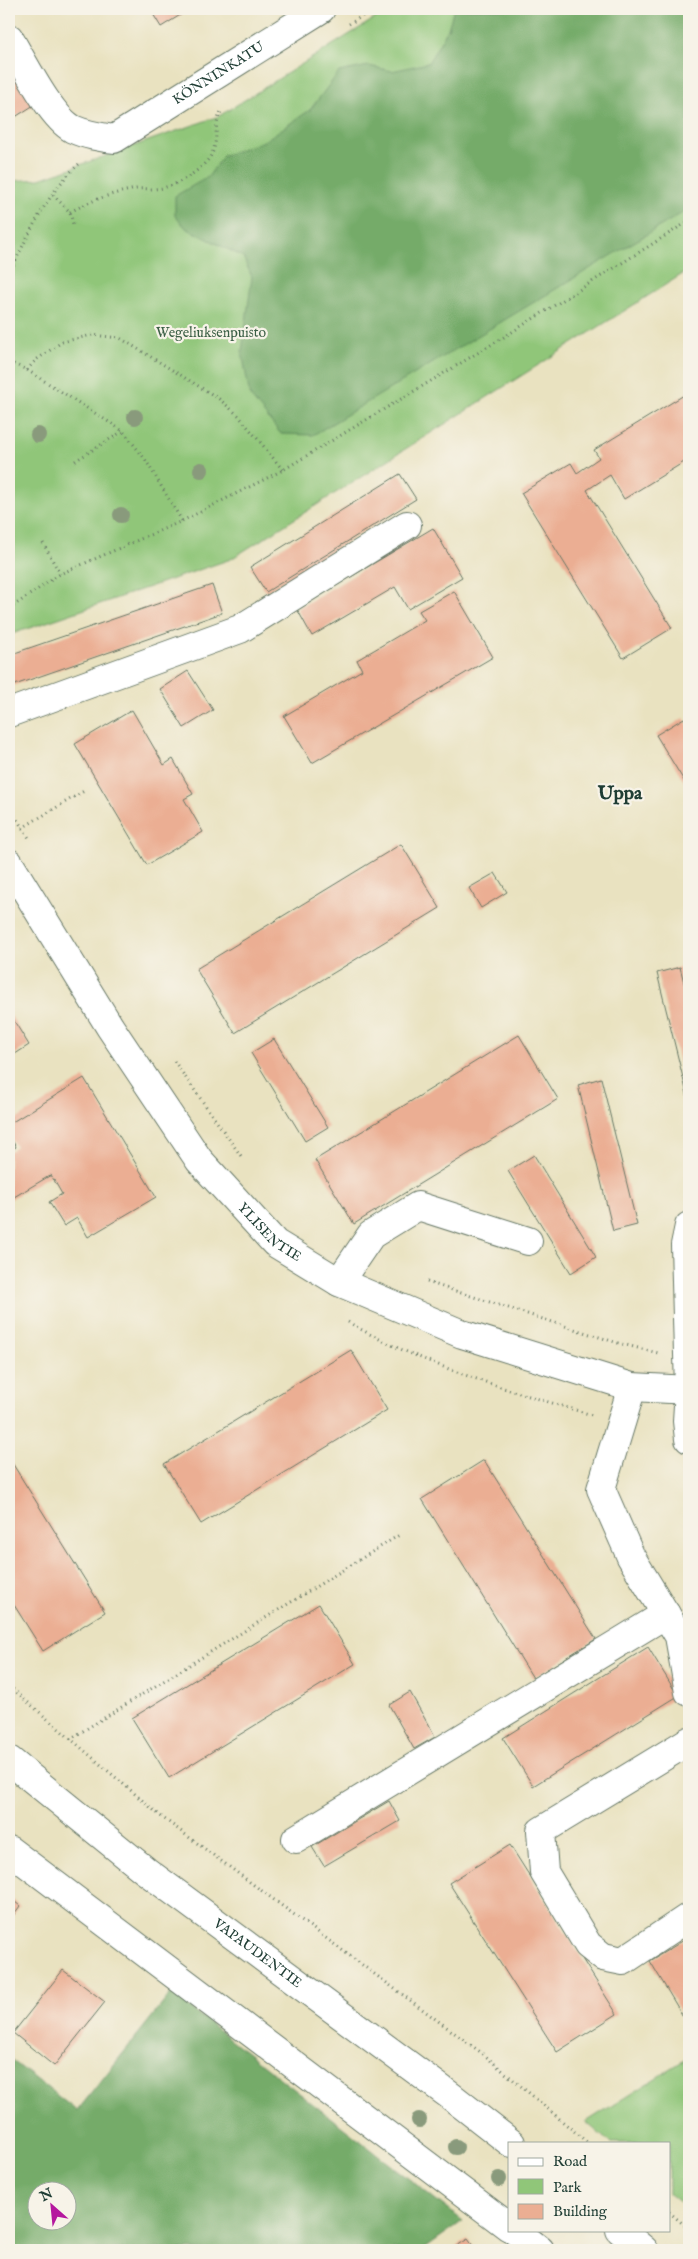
<svg xmlns="http://www.w3.org/2000/svg" width="698" height="2259" font-family="'IM FELL English',serif">
  <style>
    .green { fill: #90c679; stroke: #588256 }
    .forest { fill: #74ab69; stroke: #4a744e; fill-rule: evenodd }
    .building { fill: #ebae93 }
    .lines { fill: none; stroke-linecap: round; stroke-linejoin: round }
    .minor-casing { stroke: #667765; stroke-width: 30 }
    .major-casing { stroke: #667765; stroke-width: 30 }
    .path { stroke: #667765; stroke-width: 3; stroke-dasharray: 1 4; stroke-linecap: butt }
    .minor { stroke: #fff; stroke-width: 28 }
    .major { stroke: #fff; stroke-width: 28 }
    .tree { fill: #899a7c }
    .labels { text-anchor: middle; dominant-baseline: central; stroke-width: 4.5; stroke-linejoin: round; paint-order: stroke }
    .street-label { font-size: 14px; fill: #1f3d34; stroke: #f7f3e8 }
    .park-label { font-size: 14px; fill: #3b5f45; stroke: #f7f3e8 }
    .district-label { font-size: 19px; font-weight: bold; fill: #1f3d34; stroke: #f7f3e8 }
  </style>
  <rect width="100%" height="100%" fill="#f7f3e8"/>
  <filter id="ink" filterUnits="userSpaceOnUse"><feTurbulence type="fractalNoise" baseFrequency=".02" numOctaves="2"/><feDisplacementMap in="SourceGraphic" scale="10" xChannelSelector="R" yChannelSelector="G"/><feConvolveMatrix kernelMatrix="1 2 1 2 8 2 1 2 1" color-interpolation-filters="sRGB"/></filter>
  <filter id="wash" filterUnits="userSpaceOnUse"><feTurbulence type="fractalNoise" baseFrequency=".0096" numOctaves="4" result="noise"/><feDisplacementMap in="SourceGraphic" scale="20" xChannelSelector="R" yChannelSelector="G"/><feGaussianBlur stdDeviation="1.12" result="paint"/><feColorMatrix in="noise" values="0 0 0 0 0 0 0 0 0 0 0 0 0 0 0 0 0 1.4 0 .05"/><feComposite in="paint" operator="in"/></filter>
  <g filter="url(#wash)">
    <rect width="100%" height="100%" fill="#e9e2c0"/>
    <g class="green">
      <polygon points="390,9 689,9 689,270 231,559 9,635 9,181 40,179 219,116"/>
      <polygon points="689,2057 689,2210 669,2193 669,2143 610,2143 586,2122"/>
    </g>
    <g class="forest">
      <polygon points="454,9 689,9 689,209 313,435 281,434 250,396 242,352 252,277 243,257 186,228 175,216 175,196 208,177 223,156 264,141 310,110 339,72 369,66 392,71 428,63 448,29"/>
      <path d="M171,1993L463,2221L422,2250H16L9,2245V2058L77,2111ZM38,2192H68V2222H38Z"/>
    </g>
    <g id="blocks">
      <g class="building">
        <polygon points="150,9 190,9 161,27"/>
        <polygon points="9,63 34,105 9,121"/>
        <polygon points="689,392 689,459 624,499 610,475 587,490 672,628 623,658 521,493 571,463 577,473 599,458 594,450"/>
        <polygon points="400,474 416,499 266,592 250,567"/>
        <polygon points="433,528 462,577 408,609 395,587 312,636 297,609"/>
        <polygon points="212,585 222,613 9,687 9,655"/>
        <polygon points="454,591 493,657 312,763 284,716 362,670 357,660 425,620 419,611"/>
        <polygon points="188,671 213,710 184,728 160,689"/>
        <polygon points="132,710 164,765 173,759 193,794 184,799 203,832 147,865 75,744"/>
        <polygon points="684,718 689,727 689,789 656,735"/>
        <polygon points="401,844 440,908 235,1033 196,969"/>
        <polygon points="495,873 507,892 481,908 469,888"/>
        <polygon points="680,967 689,1002 689,1102 657,973"/>
        <polygon points="11,1016 29,1045 9,1058 9,1017"/>
        <polygon points="519,1035 558,1099 354,1224 315,1160"/>
        <polygon points="274,1039 328,1127 305,1141 251,1053"/>
        <polygon points="84,1078 156,1197 88,1237 77,1218 64,1226 49,1202 62,1194 51,1175 9,1200 9,1152 16,1147 9,1135 9,1124"/>
        <polygon points="601,1078 637,1225 613,1231 578,1085"/>
        <polygon points="534,1155 596,1257 571,1273 508,1171"/>
        <polygon points="351,1350 387,1410 201,1524 164,1464"/>
        <polygon points="9,1458 105,1612 43,1651 9,1597"/>
        <polygon points="484,1460 596,1639 533,1678 422,1499"/>
        <polygon points="319,1604 355,1664 169,1778 132,1718"/>
        <polygon points="648,1647 678,1696 533,1786 503,1738"/>
        <polygon points="410,1692 435,1737 414,1749 389,1705"/>
        <polygon points="389,1801 400,1821 324,1866 312,1847"/>
        <polygon points="510,1845 617,2014 557,2052 449,1883"/>
        <polygon points="9,1897 20,1906 9,1921"/>
        <polygon points="689,1937 689,2021 687,2023 650,1961"/>
        <polygon points="63,1970 105,2002 54,2066 13,2033"/>
        <polygon points="468,2239 476,2250 450,2250"/>
      </g>
    </g>
  </g>
  <g filter="url(#ink)">
    <use href="#blocks" fill-opacity="0" stroke="#667765" stroke-width="1"/>
    <g class="lines">
      <g class="minor-casing">
        <g id="minor">
          <path id="s1" d="M9,38C23,61 50,117 73,129C86,135 100,137 114,139L321,9"/>
          <polyline points="9,713 240,629 407,525"/>
          <path id="s2" d="M9,863L110,1027L199,1160L275,1243L339,1282L462,1334L632,1387L689,1390"/>
          <polyline points="689,1226 685,1245 689,1390 687,1421 689,1439"/>
          <polyline points="339,1282 371,1235 418,1206 528,1241"/>
          <polyline points="632,1387 601,1489 631,1557 679,1636 689,1692"/>
          <polyline points="689,1741 541,1831 544,1872 588,1945 603,1957 623,1961 689,1917"/>
          <polyline points="296,1839 666,1614"/>
        </g>
      </g>
      <g class="major-casing">
        <g id="major">
          <path id="s3" d="M9,1760L146,1871L452,2097L511,2143"/>
          <polyline points="9,1850 509,2227"/>
          <polyline points="514,2230 540,2250"/>
          <polyline points="620,2230 644,2250"/>
        </g>
      </g>
      <g class="path">
        <polyline points="349,24 374,9"/>
        <polyline points="53,195 70,212 73,224"/>
        <path d="M70,212C90,201 109,194 131,190C142,187 155,191 166,187C181,183 201,170 210,157C220,141 212,127 222,110"/>
        <path d="M9,274C28,236 47,192 79,164"/>
        <polyline points="9,362 27,370 123,431 145,459 182,521"/>
        <polyline points="27,370 36,360 62,342 92,335 120,338 218,398 238,415 283,470"/>
        <polyline points="75,461 123,431"/>
        <polyline points="43,543 60,574"/>
        <polyline points="9,609 60,574 182,521 283,470 504,337 689,221"/>
        <polyline points="9,807 29,838"/>
        <polyline points="22,828 84,791"/>
        <polyline points="174,1061 241,1156"/>
        <polyline points="427,1282 618,1343 658,1353"/>
        <path d="M348,1322C423,1366 509,1390 592,1415"/>
        <polyline points="9,1686 163,1818 483,2054 588,2143"/>
        <polyline points="70,1739 401,1534"/>
        <polyline points="669,2212 689,2229"/>
      </g>
      <use href="#minor" class="minor"/>
      <use href="#major" class="major"/>
    </g>
    <g class="tree">
      <circle cx="135" cy="417" r="8"/>
      <circle cx="38" cy="435" r="8"/>
      <circle cx="201" cy="470" r="8"/>
      <circle cx="121" cy="515" r="8"/>
      <circle cx="419" cy="2120" r="8"/>
      <circle cx="456" cy="2147" r="8"/>
      <circle cx="499" cy="2179" r="8"/>
    </g>
  </g>
  <g class="labels">
    <g class="street-label">
      <text stroke="none"><textPath href="#s1" startOffset="278">KÖNNINKATU</textPath></text>
      <text stroke="none"><textPath href="#s2" startOffset="454">YLISENTIE</textPath></text>
      <text stroke="none"><textPath href="#s3" startOffset="315">VAPAUDENTIE</textPath></text>
    </g>
    <g class="park-label">
      <text x="211" y="333">Wegeliuksenpuisto</text>
    </g>
    <g class="district-label">
      <text x="620" y="794">Uppa</text>
    </g>
  </g>
  <rect width="698" height="2259" fill="none" stroke="#f7f3e8" stroke-width="30"/>
  <rect x="508" y="2142" width="162" height="90" fill="#f7f3e8" stroke="#a1aaa0"/>
  <rect x="518" y="2158" width="25" height="8" fill="#ffffff" stroke="#a1aaa0"/>
  <text x="553" y="2166" font-size="15" fill="#1f3d34">Road</text>
  <rect x="518" y="2179" width="25" height="15" fill="#90c679" stroke="#a1aaa0"/>
  <text x="553" y="2192" font-size="15" fill="#1f3d34">Park</text>
  <rect x="518" y="2204" width="25" height="15" fill="#ebae93" stroke="#a1aaa0"/>
  <text x="553" y="2216" font-size="15" fill="#1f3d34">Building</text>
  <g transform="translate(52 2206) rotate(333)"><circle r="24" fill="#f7f3e8" stroke="#a1aaa0"/>
  <path d="M0-4L9 19L0 12L-9 19Z" fill="#b5179e"/>
  <text y="-8" font-size="14" font-weight="bold" text-anchor="middle" fill="#1f3d34">N</text>
  </g>
</svg>
